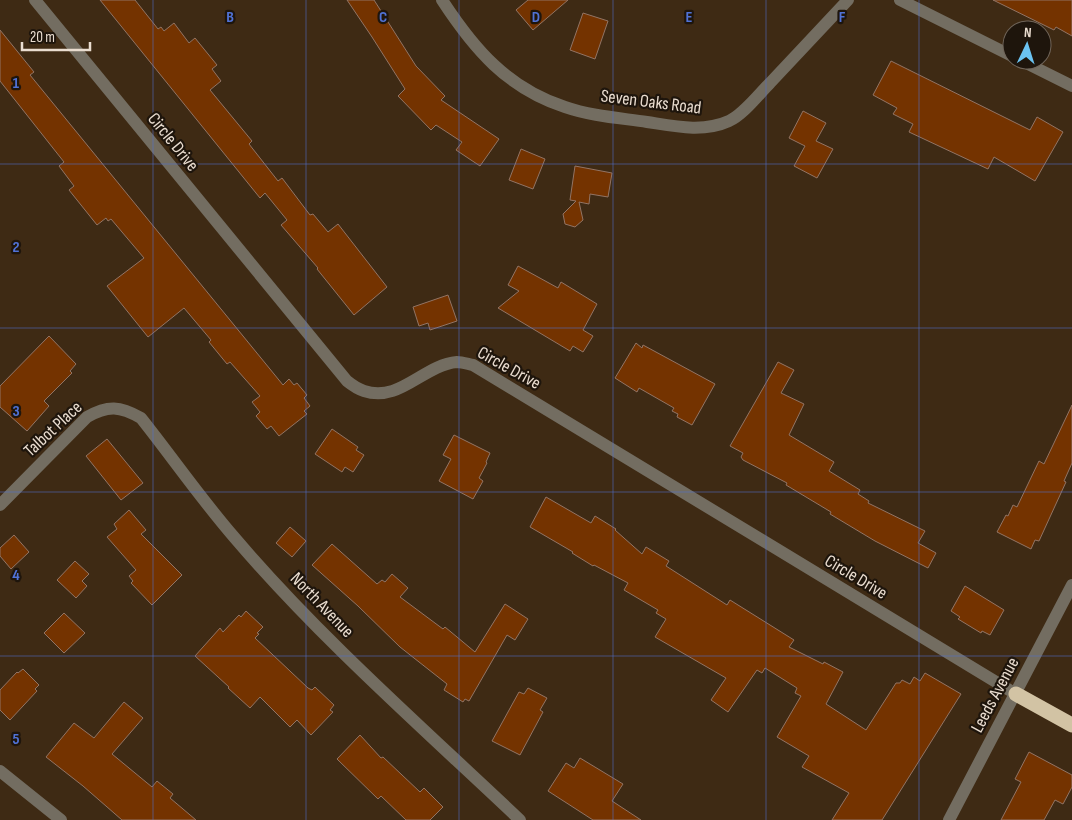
<svg xmlns="http://www.w3.org/2000/svg" width="1072" height="820" font-family="'Sofia Sans Condensed',sans-serif">
  <style>
    .building { fill: #743300; stroke: #927464 }
    .lines { fill: none; stroke-linecap: round; stroke-linejoin: round }
    .minor { stroke: #736d61; stroke-width: 12 }
    .highway { stroke: #d2c3a4; stroke-width: 15 }
    .grid { fill: none; stroke: #5072d6; stroke-width: 1; stroke-opacity: 0.55 }
    .labels { text-anchor: middle; dominant-baseline: central; stroke-width: 4.5; stroke-linejoin: round; paint-order: stroke }
    .street-label { font-size: 18px; fill: #eaddd0; stroke: #1e150c }
    .grid-label { font-size: 16px; text-anchor: middle; font-weight: bold; fill: #5072d6; stroke: #1e150c; stroke-width: 4.5; stroke-linejoin: round; paint-order: stroke }
  </style>
  <rect width="100%" height="100%" fill="#3e2a14"/>
  <g class="building">
    <polygon points="100,0 135,0 158,29 161,27 164,31 174,23 189,43 195,38 217,65 212,69 221,81 210,90 252,141 249,144 278,181 282,178 310,215 313,214 328,232 338,224 387,287 354,315 317,269 318,268 281,225 287,220 265,193 260,198"/>
    <polygon points="347,0 374,0 416,66 445,96 441,100 499,139 480,166 456,150 462,142 436,125 431,130 398,96 405,89 372,37"/>
    <polygon points="528,0 568,0 533,30 516,10"/>
    <polygon points="993,0 1072,0 1072,36 1056,27 1054,30"/>
    <polygon points="583,13 608,21 595,59 570,50"/>
    <polygon points="0,30 34,72 30,75 283,385 289,379 294,385 297,383 307,395 304,398 310,406 304,411 307,414 279,436 271,426 267,429 256,416 260,412 252,402 260,396 230,362 227,364 209,342 211,340 184,308 148,337 107,286 144,258 111,219 108,221 106,218 97,225 69,190 74,186 59,166 64,162 0,81"/>
    <polygon points="891,61 1030,130 1037,117 1063,132 1035,181 994,157 988,169 909,132 913,124 893,114 897,108 873,95"/>
    <polygon points="803,111 826,123 816,141 833,149 817,178 794,166 805,146 789,138"/>
    <polygon points="521,149 545,159 533,189 509,180"/>
    <polygon points="575,166 612,173 608,197 590,194 589,204 579,202 583,220 575,227 565,224 563,214 576,201 570,200"/>
    <polygon points="518,266 558,288 561,282 597,304 583,330 593,336 583,352 573,346 570,351 498,308 519,291 508,285"/>
    <polygon points="448,295 457,321 430,330 428,323 419,326 413,307"/>
    <polygon points="49,336 76,364 70,371 72,373 44,401 49,406 27,431 0,407 0,386"/>
    <polygon points="636,343 642,348 643,345 715,384 692,425 677,417 678,414 672,411 674,408 639,388 637,392 615,378"/>
    <polygon points="778,362 794,370 781,393 804,404 789,435 834,462 829,471 860,490 858,494 869,501 868,503 925,531 918,543 936,553 928,568 875,541 830,514 831,512 786,485 787,483 743,460 741,457 743,453 730,446"/>
    <polygon points="1072,405 1072,463 1064,481 1066,482 1039,541 1035,540 1031,549 997,532 1006,515 1008,516 1013,505 1017,507 1039,461 1044,464"/>
    <polygon points="332,429 358,447 356,450 364,455 353,472 345,467 342,472 315,454"/>
    <polygon points="454,435 490,453 486,462 487,463 479,478 483,481 473,499 439,481 451,459 443,455"/>
    <polygon points="107,439 143,483 121,500 86,456"/>
    <polygon points="546,497 591,523 595,516 616,529 615,530 642,554 646,547 669,561 666,566 727,605 730,600 794,640 789,647 823,664 824,662 843,672 826,704 866,730 896,683 900,683 902,680 910,684 914,677 920,681 925,673 961,694 882,820 832,820 849,793 802,767 809,756 777,737 801,696 795,693 797,688 765,668 762,673 757,670 728,712 711,700 726,678 655,637 666,619 656,613 658,610 624,590 628,583 594,565 593,566 572,553 573,552 530,527"/>
    <polygon points="129,510 146,530 141,534 182,575 152,605 131,583 133,581 129,576 136,570 107,537 117,529 114,524"/>
    <polygon points="290,527 306,541 292,557 276,543"/>
    <polygon points="14,535 29,552 11,569 0,556 0,548"/>
    <polygon points="332,544 377,584 382,580 385,582 392,574 408,588 400,597 443,629 445,627 475,652 505,604 528,619 515,640 507,635 469,701 465,699 463,702 444,690 447,684 400,647 358,606 312,565"/>
    <polygon points="75,561 89,574 82,581 87,586 76,598 57,580"/>
    <polygon points="965,586 1004,610 990,635 982,631 981,633 958,619 960,617 951,611"/>
    <polygon points="246,611 263,627 257,633 259,634 255,638 308,688 312,690 315,687 334,705 330,710 333,712 311,735 297,720 290,727 260,697 250,708 228,688 229,687 195,656 220,628 223,632 239,615 241,617"/>
    <polygon points="64,613 85,633 64,653 44,633"/>
    <polygon points="23,669 39,685 35,689 37,691 10,720 0,710 0,690 17,672 18,673"/>
    <polygon points="528,688 547,698 540,710 543,712 520,755 492,741 519,692 524,694"/>
    <polygon points="124,702 143,718 112,754 152,787 157,781 173,794 170,798 196,820 122,820 83,786 46,757 74,723 94,738"/>
    <polygon points="360,735 381,758 383,757 420,792 424,788 443,807 430,820 406,820 381,796 378,799 337,759"/>
    <polygon points="1029,752 1072,775 1072,787 1063,804 1055,800 1044,820 1001,820 1021,782 1015,779"/>
    <polygon points="580,758 623,784 612,801 641,820 593,820 548,791 566,763 574,768"/>
  </g>
  <g class="lines">
    <g class="minor">
      <path d="M35,0L347,381C352,385 358,389 364,391C400,403 423,365 457,362C462,362 468,364 473,365L1016,694"/>
      <path d="M442,0C474,49 507,88 565,107C591,116 620,118 647,122C673,126 703,133 729,121C743,115 759,94 770,83C796,55 822,28 848,0"/>
      <polyline points="900,0 1012,56"/>
      <polyline points="1020,60 1072,86"/>
      <path d="M0,505L87,417C108,405 120,406 141,418C172,457 201,499 234,537C320,638 424,729 520,820"/>
      <polyline points="0,771 61,820"/>
      <polyline points="949,820 1072,585"/>
    </g>
    <polyline class="highway" points="1016,694 1072,725"/>
  </g>
  <path class="grid" d="M153,0V820M306,0V820M459,0V820M613,0V820M766,0V820M919,0V820M0,164H1072M0,328H1072M0,492H1072M0,656H1072"/>
  <g class="labels">
    <g class="street-label">
      <text transform="translate(651 102) rotate(7)">Seven Oaks Road</text>
      <text transform="translate(173 142) rotate(51)">Circle Drive</text>
      <text transform="translate(509 368) rotate(29)">Circle Drive</text>
      <text transform="translate(53 429) rotate(-43)">Talbot Place</text>
      <text transform="translate(856 577) rotate(31)">Circle Drive</text>
      <text transform="translate(322 605) rotate(46)">North Avenue</text>
      <text transform="translate(995 695) rotate(-62)">Leeds Avenue</text>
    </g>
  </g>
  <g class="grid-label">
    <text x="230" y="22">B</text>
    <text x="383" y="22">C</text>
    <text x="536" y="22">D</text>
    <text x="689" y="22">E</text>
    <text x="842" y="22">F</text>
    <text x="16" y="88">1</text>
    <text x="16" y="252">2</text>
    <text x="16" y="416">3</text>
    <text x="16" y="580">4</text>
    <text x="16" y="744">5</text>
  </g>
  <g transform="translate(1027 45) rotate(4)"><circle r="24" fill="#1e150c" stroke="#70655a"/>
  <path d="M0-4L9 19L0 12L-9 19Z" fill="#6bc3f2"/>
  <text y="-8" font-size="14" font-weight="bold" text-anchor="middle" fill="#eaddd0">N</text>
  </g>
  <path d="M22 42v8h68v-8" fill="none" stroke="#eaddd0" stroke-width="2.5"/>
  <text x="30" y="42" font-size="15" fill="#eaddd0" stroke="#1e150c" stroke-width="4" paint-order="stroke">20 m</text>
</svg>
